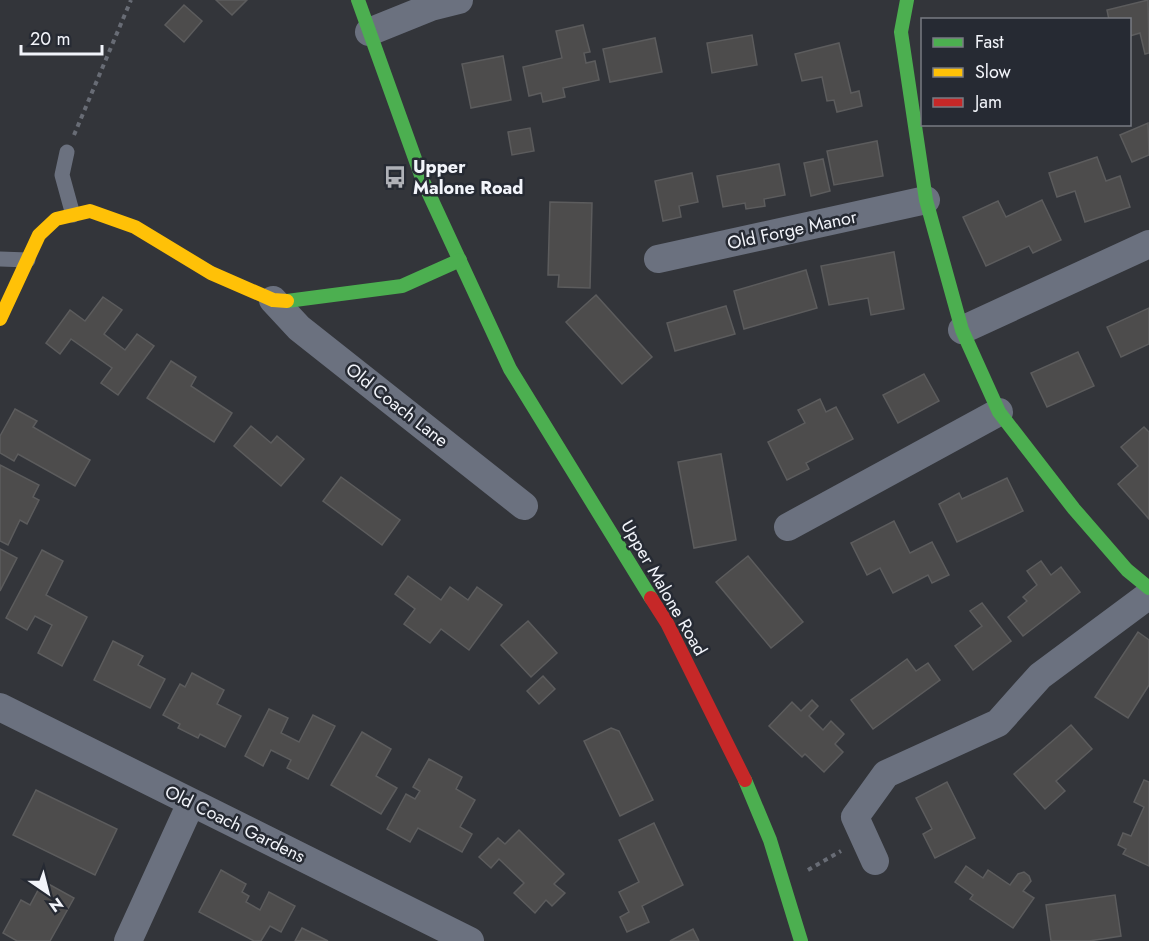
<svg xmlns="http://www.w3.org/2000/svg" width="1149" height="941" font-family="Jost,sans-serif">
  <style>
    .building { fill: #4d4c4c; stroke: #5c5c5d; stroke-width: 1.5 }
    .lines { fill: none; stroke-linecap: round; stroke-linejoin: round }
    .path { stroke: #686c75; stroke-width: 4; stroke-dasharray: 4.5 4.5; stroke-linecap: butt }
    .lane { stroke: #6b717f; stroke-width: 15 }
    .street { stroke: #6b717f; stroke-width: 28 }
    .fast { stroke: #4caf50; stroke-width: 14 }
    .slow { stroke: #ffc107; stroke-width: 14 }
    .jam { stroke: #c62828; stroke-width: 14 }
    .labels { text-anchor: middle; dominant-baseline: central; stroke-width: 5; stroke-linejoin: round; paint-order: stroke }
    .poi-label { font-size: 18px; font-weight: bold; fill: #f2f4fa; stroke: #262a33; text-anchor: start }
    .street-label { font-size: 18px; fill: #f2f4fa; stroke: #262a33 }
  </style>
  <rect width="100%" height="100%" fill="#33353a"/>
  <g class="building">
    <polygon points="216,0 247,0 232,15"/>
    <polygon points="1148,0 1149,53 1145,54 1140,33 1130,36 1130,20 1109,20 1107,10"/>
    <polygon points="184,5 202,21 184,42 165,25"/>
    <polygon points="583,25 590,52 584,53 586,63 595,61 599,80 563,88 565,97 543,102 541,93 529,96 523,67 562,58 556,31"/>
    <polygon points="752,35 757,65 712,73 707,43"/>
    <polygon points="655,38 662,72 610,82 603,49"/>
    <polygon points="839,43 851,93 859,91 862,106 837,112 834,100 827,101 822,77 802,81 795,54"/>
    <polygon points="503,56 511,100 471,108 462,64"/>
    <polygon points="1148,123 1149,155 1132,162 1120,135"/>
    <polygon points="530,128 534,151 512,155 508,132"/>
    <polygon points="877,141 883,176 834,185 827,151"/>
    <polygon points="1097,157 1106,181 1120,176 1130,207 1085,222 1075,191 1057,197 1049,173"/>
    <polygon points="823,159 830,191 811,196 804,163"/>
    <polygon points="779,164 785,195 764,199 765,206 746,209 745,203 723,207 717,176"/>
    <polygon points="692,173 698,202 679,206 681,217 663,221 655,181"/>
    <polygon points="1042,200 1061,240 1033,253 1029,246 986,266 963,217 998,201 1006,217"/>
    <polygon points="550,202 592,203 590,288 558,287 559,275 548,275"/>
    <polygon points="894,252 904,309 871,315 868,298 829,305 821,266"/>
    <polygon points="806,270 817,308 744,329 734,291"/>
    <polygon points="596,295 652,357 622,384 566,322"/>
    <polygon points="103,297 122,310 104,334 125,350 137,334 154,346 118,395 101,383 112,368 71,339 60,354 46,343 70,310 85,321"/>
    <polygon points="726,306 735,334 675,351 667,323"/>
    <polygon points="1149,308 1149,344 1121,357 1107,327"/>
    <polygon points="1078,352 1094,386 1047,407 1031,373"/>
    <polygon points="171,361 196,377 191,386 232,413 214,442 147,398"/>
    <polygon points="924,374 939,401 898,423 883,395"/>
    <polygon points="820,399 826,412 836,407 853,439 806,463 809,469 787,480 768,442 805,423 798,410"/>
    <polygon points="15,409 37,421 33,427 90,460 75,486 18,454 14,461 0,453 0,436"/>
    <polygon points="251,426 271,443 277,436 304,459 281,486 234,446"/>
    <polygon points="1144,427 1149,432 1149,519 1118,484 1138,466 1121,447"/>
    <polygon points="721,454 736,540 694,548 678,462"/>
    <polygon points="0,465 39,485 33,497 39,500 27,524 20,520 8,545 0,541"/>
    <polygon points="341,477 400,520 382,545 323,501"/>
    <polygon points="1007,478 1023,511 957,542 939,504 959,493 962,499"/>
    <polygon points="894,521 910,553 932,542 949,575 932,583 928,575 893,593 880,568 867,575 851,543"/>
    <polygon points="0,549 17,558 0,591"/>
    <polygon points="42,550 63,561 46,595 87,617 62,666 38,653 52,625 35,616 27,630 6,618"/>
    <polygon points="748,556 803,622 771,648 716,582"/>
    <polygon points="1041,561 1051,575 1061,567 1080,592 1023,636 1008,617 1027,601 1023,597 1037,585 1027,571"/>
    <polygon points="408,576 441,600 450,587 468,600 477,587 502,605 469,650 441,629 430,643 404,624 415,609 395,594"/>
    <polygon points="982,603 1011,641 973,670 955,646 982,626 970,611"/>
    <polygon points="528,621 557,653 531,677 501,645"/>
    <polygon points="1138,632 1149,640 1149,685 1128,718 1095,697"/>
    <polygon points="113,641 143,656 138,665 165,679 150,708 94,680"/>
    <polygon points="907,659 916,671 928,663 940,680 873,729 851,700"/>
    <polygon points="192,673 224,690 217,704 241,716 225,747 200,734 198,738 178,728 180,724 163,715 180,684 185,687"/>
    <polygon points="543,676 555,689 539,704 527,691"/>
    <polygon points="812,700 818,706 809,716 823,730 831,721 844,734 835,744 843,752 824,772 805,754 802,757 769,726 792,702 801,711"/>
    <polygon points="269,709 288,718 281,733 299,742 313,715 335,726 308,779 287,768 291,760 271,750 263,766 245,756"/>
    <polygon points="1071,725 1092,749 1056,781 1065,791 1045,809 1014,774"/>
    <polygon points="611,728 619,731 653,800 620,816 584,741"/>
    <polygon points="362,732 391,749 376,776 397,788 381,814 331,785"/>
    <polygon points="429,759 462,777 456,789 475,800 460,827 472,834 462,852 418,828 410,842 387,829 406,794 415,799 420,791 413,787"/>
    <polygon points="1144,780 1149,782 1149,866 1123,854 1126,849 1118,845 1123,833 1131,836 1144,807 1134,802"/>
    <polygon points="947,782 975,838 935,858 923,834 932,829 916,798"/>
    <polygon points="36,790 117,829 95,875 13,835"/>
    <polygon points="654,823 683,885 642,906 649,922 627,932 620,917 629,912 619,892 639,882 619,840"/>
    <polygon points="519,830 564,874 554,884 565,893 552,906 546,900 535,913 514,893 524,883 499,859 491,868 479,857 498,838 505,844"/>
    <polygon points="966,866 983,878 988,870 1010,885 1018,874 1024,872 1029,876 1031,881 1023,891 1034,898 1013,928 970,899 973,895 955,882"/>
    <polygon points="221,870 246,884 242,892 249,896 246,902 260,910 269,892 295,906 281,932 270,926 261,941 254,941 199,912"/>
    <polygon points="43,881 74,898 50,941 17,941 3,933 21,900 30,905"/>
    <polygon points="1115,895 1121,936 1089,941 1051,941 1046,905"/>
    <polygon points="302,928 328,941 295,941"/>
    <polygon points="693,929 699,941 670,941"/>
  </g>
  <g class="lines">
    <g class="path">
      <polyline points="74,135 131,0"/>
      <polyline points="808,870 841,851"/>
    </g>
    <g class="lane">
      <polyline points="67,152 62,175 73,215"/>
      <polyline points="0,259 28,260"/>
    </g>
    <g class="street">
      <polyline points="369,32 431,7 459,0"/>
      <polyline points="658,259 926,200"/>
      <polyline points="273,300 299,328 524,506"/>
      <polyline points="962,330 1149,244"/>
      <polyline points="788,527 999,412"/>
      <polyline points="0,707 470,941"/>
      <polyline points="875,861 855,817 886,774 998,723 1040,676 1149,595"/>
      <polyline points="128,941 191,803"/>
    </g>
    <g class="fast">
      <polyline points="358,0 423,181 510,369 651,598"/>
      <polyline points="907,0 901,32 926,200 962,330 999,412 1074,509 1127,570 1149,588"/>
      <polyline points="287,301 402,286 460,260"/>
      <polyline points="745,780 770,840 801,941"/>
    </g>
    <polyline class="slow" points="0,319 39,235 56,219 90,211 135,227 211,273 273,300 287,301"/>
    <polyline class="jam" points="651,598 667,623 745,780"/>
  </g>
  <defs>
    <g id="bus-bare" transform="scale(1.8)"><path d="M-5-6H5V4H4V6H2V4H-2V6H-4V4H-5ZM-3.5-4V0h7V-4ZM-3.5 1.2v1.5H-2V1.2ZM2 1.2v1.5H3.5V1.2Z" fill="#afb1b7" stroke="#262a33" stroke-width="2.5" paint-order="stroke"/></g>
  </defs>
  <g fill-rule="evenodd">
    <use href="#bus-bare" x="395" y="177"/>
  </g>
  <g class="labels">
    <g class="poi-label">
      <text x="413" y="167">Upper<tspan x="413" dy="21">Malone Road</tspan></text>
    </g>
    <g class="street-label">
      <text transform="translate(792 230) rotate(-12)">Old Forge Manor</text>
      <text transform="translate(397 405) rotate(38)">Old Coach Lane</text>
      <text transform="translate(664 588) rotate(60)">Upper Malone Road</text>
      <text transform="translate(235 824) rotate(26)">Old Coach Gardens</text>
    </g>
  </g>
  <rect x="921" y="18" width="210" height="108" fill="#262a33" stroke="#787b83" stroke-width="1.5"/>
  <rect x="933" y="38" width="30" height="9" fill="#4caf50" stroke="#787b83" stroke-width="1.5"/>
  <text x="975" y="48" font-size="18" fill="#f2f4fa">Fast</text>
  <rect x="933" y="68" width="30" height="9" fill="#ffc107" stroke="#787b83" stroke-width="1.5"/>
  <text x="975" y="78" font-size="18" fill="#f2f4fa">Slow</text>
  <rect x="933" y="98" width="30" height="9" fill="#c62828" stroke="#787b83" stroke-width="1.5"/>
  <text x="975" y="108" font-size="18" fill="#f2f4fa">Jam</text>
  <g transform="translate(48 893) rotate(145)" stroke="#262a33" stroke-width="4.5" paint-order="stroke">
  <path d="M0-4.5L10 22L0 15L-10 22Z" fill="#f2f4fa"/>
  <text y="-9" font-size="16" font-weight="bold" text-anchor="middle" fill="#f2f4fa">N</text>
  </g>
  <path d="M21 45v9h81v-9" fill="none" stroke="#f2f4fa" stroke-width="3"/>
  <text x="30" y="45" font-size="18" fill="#f2f4fa" stroke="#262a33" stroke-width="4.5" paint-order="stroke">20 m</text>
</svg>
